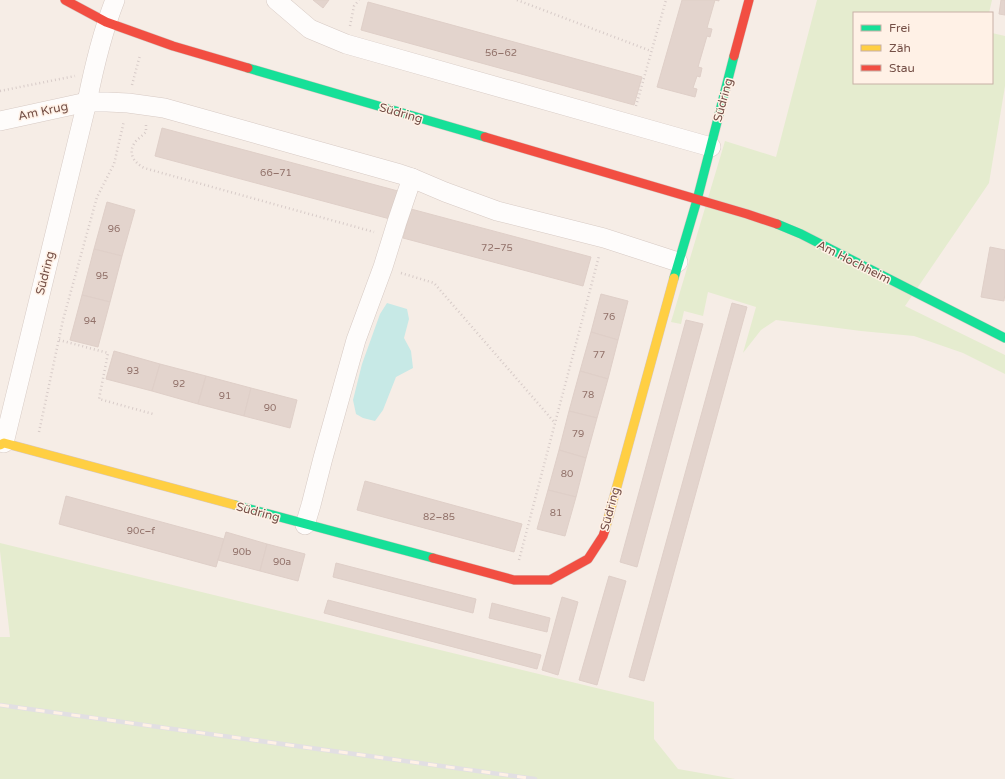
<svg xmlns="http://www.w3.org/2000/svg" width="1005" height="779" font-family="'Varela Round',sans-serif">
  <style>
    .green { fill: #e5eccf }
    .water { fill: #c7e9e6 }
    .building { fill: #e3d4cd; stroke: #dfcfc8 }
    .lines { fill: none; stroke-linecap: round; stroke-linejoin: round }
    .street-casing { stroke: #d7cac4; stroke-width: 20 }
    .fast-casing { stroke: #d7c8c2; stroke-width: 10 }
    .slow-casing { stroke: #d7c8c2; stroke-width: 10 }
    .jam-casing { stroke: #d7c8c2; stroke-width: 10 }
    .path { stroke: #d7cbc8; stroke-width: 2.5; stroke-dasharray: 1 3; stroke-linecap: butt }
    .street { stroke: #fefcfb; stroke-width: 19 }
    .fast { stroke: #16e098; stroke-width: 9 }
    .slow { stroke: #ffcf43; stroke-width: 9 }
    .jam { stroke: #f24e42; stroke-width: 9 }
    .rail-casing { stroke: #e2dfe3; stroke-width: 4.5 }
    .rail { stroke: #fff1e6; stroke-width: 3; stroke-dasharray: 9; stroke-linecap: butt }
    .labels { text-anchor: middle; dominant-baseline: central; stroke-width: 3; stroke-linejoin: round; paint-order: stroke }
    .number-label { font-size: 10px; fill: #92726a }
    .street-label { font-size: 12px; fill: #744f46; stroke: #fff1e6 }
  </style>
  <rect width="100%" height="100%" fill="#f6ede6"/>
  <g class="green">
    <polygon points="817,0 992,0 989,13 854,13 854,83 992,83 992,33 1005,36 1005,86 989,183 905,306 1005,355 1005,374 963,353 914,336 861,331 776,320 761,330 743,353 756,307 708,292 703,316 684,311 681,324 671,322 725,141 776,157"/>
    <polygon points="0,543 654,702 654,739 678,769 735,779 0,779 0,637 10,637 0,551"/>
  </g>
  <polygon class="water" points="387,303 407,309 409,319 404,338 411,351 413,368 396,377 383,410 375,421 363,418 356,414 353,400 362,364 380,314"/>
  <g class="building">
    <polygon points="313,0 329,0 323,8"/>
    <polygon points="682,0 719,0 719,1 715,0 707,28 712,29 710,37 707,36 698,67 702,68 700,77 697,76 693,88 697,89 695,97 657,87"/>
    <polygon points="1001,0 1005,0 1005,15 999,14"/>
    <polygon points="368,2 642,77 634,105 361,30"/>
    <polygon points="162,128 398,191 390,219 155,156"/>
    <polygon points="107,202 135,210 122,256 94,249"/>
    <polygon points="411,209 591,257 583,286 403,238"/>
    <polygon points="990,247 1005,250 1005,293 1004,301 981,297"/>
    <polygon points="94,249 122,256 110,302 82,295"/>
    <polygon points="601,294 628,301 618,340 591,332"/>
    <polygon points="82,295 110,302 98,347 70,340"/>
    <polygon points="732,303 747,307 644,681 629,677"/>
    <polygon points="686,320 703,324 637,567 620,562"/>
    <polygon points="591,332 618,340 608,379 580,371"/>
    <polygon points="114,351 160,364 152,391 106,379"/>
    <polygon points="160,364 206,376 198,404 152,391"/>
    <polygon points="580,371 608,379 597,418 569,411"/>
    <polygon points="206,376 251,388 244,416 198,404"/>
    <polygon points="251,388 297,400 290,428 244,416"/>
    <polygon points="569,411 597,418 586,458 559,450"/>
    <polygon points="559,450 586,458 576,497 548,490"/>
    <polygon points="365,481 522,524 514,552 357,510"/>
    <polygon points="548,490 576,497 565,536 537,529"/>
    <polygon points="66,496 224,539 216,567 59,524"/>
    <polygon points="226,532 267,544 260,571 218,560"/>
    <polygon points="267,544 305,554 298,581 260,571"/>
    <polygon points="336,563 476,599 473,613 333,577"/>
    <polygon points="609,576 626,581 597,685 579,680"/>
    <polygon points="562,597 578,602 558,675 542,670"/>
    <polygon points="328,600 541,655 537,669 324,613"/>
    <polygon points="492,603 550,618 547,632 489,618"/>
  </g>
  <g class="lines">
    <g class="street-casing">
      <g id="street">
        <polyline points="276,0 310,29 346,44 711,147"/>
        <polyline points="0,121 87,102 107,102 128,103 164,108 400,174 412,178 397,222 383,267 356,340 323,458 311,505 305,525"/>
        <polyline points="412,178 445,192 497,211 604,238 678,262"/>
        <path d="M4,443L87,102C94,67 102,33 115,0"/>
      </g>
    </g>
    <g class="fast-casing">
      <g id="fast">
        <polyline points="248,68 485,137"/>
        <polyline points="777,224 801,234 1005,338"/>
        <polyline points="674,278 697,200 734,56"/>
        <polyline points="235,505 433,558"/>
      </g>
    </g>
    <g class="slow-casing">
      <g id="slow">
        <polyline points="0,445 4,443 235,505"/>
        <polyline points="605,530 674,278"/>
      </g>
    </g>
    <g class="jam-casing">
      <g id="jam">
        <polyline points="65,0 106,22 173,46 248,68"/>
        <polyline points="734,56 749,0"/>
        <polyline points="485,137 747,214 777,224"/>
        <polyline points="433,558 514,580 550,580 588,559 603,536 605,530"/>
      </g>
    </g>
    <g class="path">
      <polyline points="517,0 651,51"/>
      <polyline points="350,26 354,6 359,0"/>
      <polyline points="132,85 140,55"/>
      <polyline points="0,91 75,76"/>
      <polyline points="636,106 666,0"/>
      <path d="M146,125V132C143,135 139,138 136,141C127,152 133,162 144,168L374,232"/>
      <polyline points="401,273 434,283 555,423"/>
      <polyline points="59,340 108,353 99,399 153,414"/>
      <polyline points="39,432 63,320 97,197 114,164 124,121"/>
      <polyline points="519,560 599,256"/>
    </g>
    <use href="#street" class="street"/>
    <use href="#fast" class="fast"/>
    <use href="#slow" class="slow"/>
    <use href="#jam" class="jam"/>
    <g class="rail-casing">
      <polyline id="rail" points="0,705 535,779"/>
    </g>
    <use href="#rail" class="rail"/>
  </g>
  <g class="labels">
    <g class="number-label">
      <text x="501" y="53">56–62</text>
      <text x="276" y="173">66–71</text>
      <text x="114" y="229">96</text>
      <text x="497" y="248">72–75</text>
      <text x="102" y="276">95</text>
      <text x="609" y="317">76</text>
      <text x="90" y="321">94</text>
      <text x="599" y="355">77</text>
      <text x="133" y="371">93</text>
      <text x="179" y="384">92</text>
      <text x="588" y="395">78</text>
      <text x="225" y="396">91</text>
      <text x="270" y="408">90</text>
      <text x="578" y="434">79</text>
      <text x="567" y="474">80</text>
      <text x="556" y="513">81</text>
      <text x="439" y="517">82–85</text>
      <text x="141" y="531">90c–f</text>
      <text x="242" y="552">90b</text>
      <text x="282" y="562">90a</text>
    </g>
    <g class="street-label">
      <text transform="translate(723 100) rotate(-75)">Südring</text>
      <text transform="translate(43 111) rotate(-12)">Am Krug</text>
      <text transform="translate(401 113) rotate(16)">Südring</text>
      <text transform="translate(854 262) rotate(27)">Am Hochheim</text>
      <text transform="translate(45 273) rotate(-76)">Südring</text>
      <text transform="translate(610 509) rotate(-75)">Südring</text>
      <text transform="translate(258 512) rotate(15)">Südring</text>
    </g>
  </g>
  <rect x="853" y="12" width="140" height="72" fill="#fff1e6" stroke="#c7b0a6"/>
  <rect x="861" y="25" width="20" height="6" fill="#16e098" stroke="#c7b0a6"/>
  <text x="889" y="32" font-size="12" fill="#744f46">Frei</text>
  <rect x="861" y="45" width="20" height="6" fill="#ffcf43" stroke="#c7b0a6"/>
  <text x="889" y="52" font-size="12" fill="#744f46">Zäh</text>
  <rect x="861" y="65" width="20" height="6" fill="#f24e42" stroke="#c7b0a6"/>
  <text x="889" y="72" font-size="12" fill="#744f46">Stau</text>
</svg>
